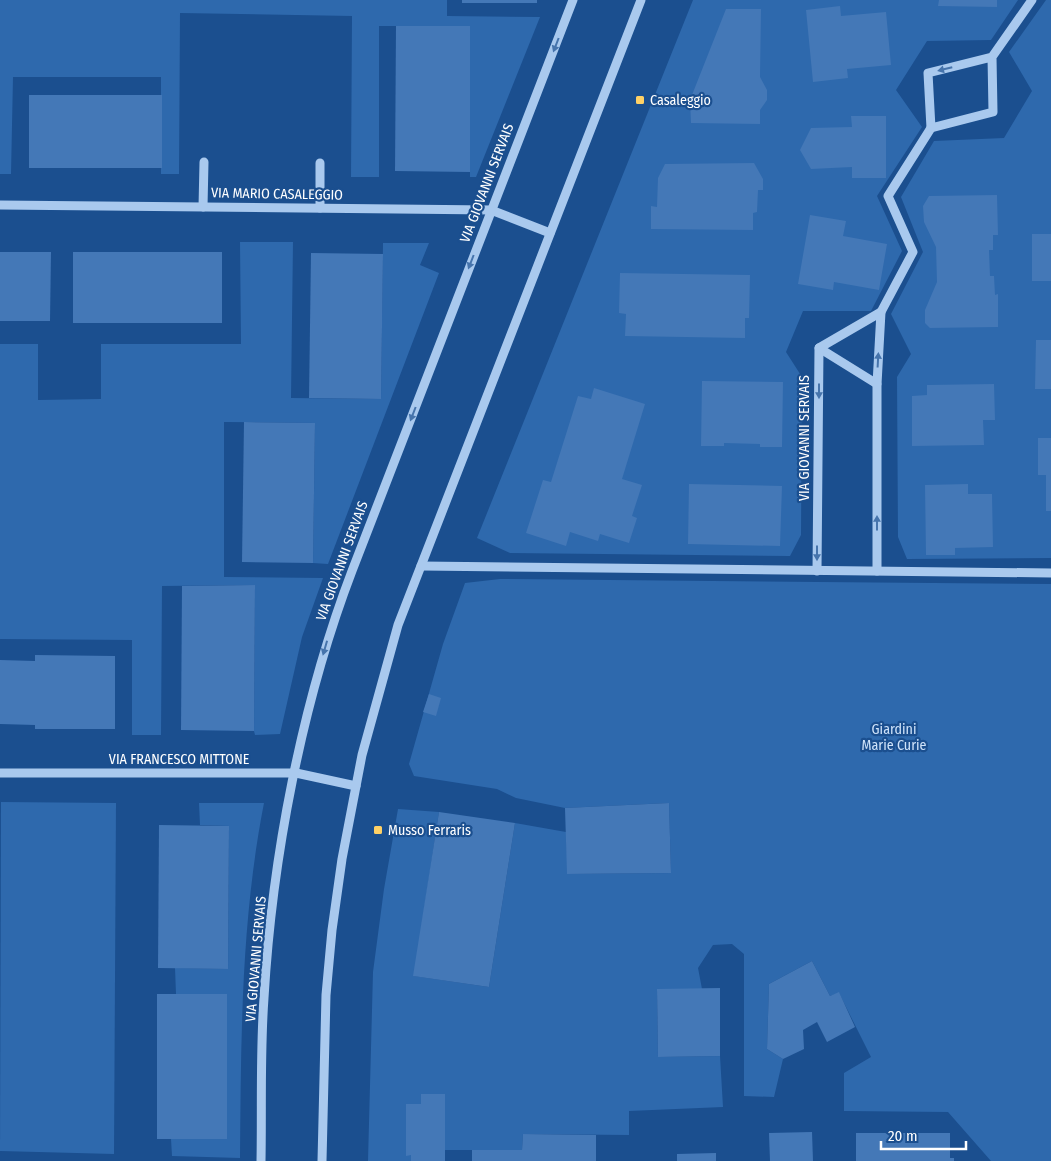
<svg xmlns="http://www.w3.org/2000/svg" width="1051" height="1161" font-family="'Fira Sans Condensed',sans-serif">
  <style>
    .green { fill: #2e69ad }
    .building { fill: #4478b7 }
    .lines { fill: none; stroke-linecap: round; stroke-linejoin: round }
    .minor { stroke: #a9c9ee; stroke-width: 9 }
    .oneway { fill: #4674ac }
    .poi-dot { fill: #ffd166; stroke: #1b4f8f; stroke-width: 2 }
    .labels { text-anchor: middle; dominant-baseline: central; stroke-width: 4.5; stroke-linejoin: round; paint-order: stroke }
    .poi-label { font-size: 14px; fill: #fff; stroke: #1b4f8f; text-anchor: start }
    .street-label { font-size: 14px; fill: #fff; stroke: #1b4f8f }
    .park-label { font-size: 14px; fill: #cfe3fa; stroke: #1b4f8f }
  </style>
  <rect width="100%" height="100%" fill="#1b4f8f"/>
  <g class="green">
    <polygon points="0,0 447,0 447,16 540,17 476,177 470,177 470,26 379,26 379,177 351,177 352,16 180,13 179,174 161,174 161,77 13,77 11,174 0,174"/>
    <polygon points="693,0 1018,0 991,40 927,41 896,90 922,127 877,196 902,251 871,311 803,311 786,352 802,377 801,535 790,556 510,553 477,538"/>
    <polygon points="1046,0 1051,0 1051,558 907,559 898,537 897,377 911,354 891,314 923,252 901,197 934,141 1004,138 1032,91 1009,52"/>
    <polygon points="240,242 293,242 291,398 381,399 383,243 429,243 420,265 439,273 328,564 313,563 315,423 224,422 224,577 323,578 302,637 280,734 255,735 254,731 255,585 162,586 161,735 132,735 132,640 0,639 0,344 38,344 38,400 101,399 101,344 241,344"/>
    <polygon points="500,579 1051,584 1051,1161 991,1161 948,1112 844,1111 844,1073 871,1057 839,993 830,996 812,961 769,984 767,1049 783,1059 774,1097 744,1096 744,954 732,944 713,945 698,968 702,989 657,990 658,1057 720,1056 723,1107 629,1111 629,1135 523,1134 522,1150 445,1150 445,1094 421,1094 421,1104 406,1104 406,1155 411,1155 411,1161 368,1161 373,972 384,889 398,809 439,812 414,976 489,987 515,823 566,832 568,874 671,873 669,803 565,808 516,798 497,789 414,776 409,764 443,644 465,583"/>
    <polygon points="1,802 116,803 114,1154 0,1151"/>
    <path d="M199,803H264C241,920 241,1039 240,1158L172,1156L171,1139H227V994H176L175,968L228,969L229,826L200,825Z"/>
  </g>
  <g class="building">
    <rect x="462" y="0" width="75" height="3"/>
    <polygon points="939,0 997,0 997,7 938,6"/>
    <polygon points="840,6 841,16 886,12 891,65 847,69 848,78 813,82 806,10"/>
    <polygon points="726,9 761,9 760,77 767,90 767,100 760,110 760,124 691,123 690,100"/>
    <polygon points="396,26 470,26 470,172 395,171"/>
    <rect x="29" y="95" width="133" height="73"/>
    <polygon points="851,116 886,116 886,178 852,178 852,167 811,169 800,150 811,128 852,127"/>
    <polygon points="754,163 763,179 763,190 758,190 757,212 753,213 753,230 651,229 651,206 657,207 658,178 665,164"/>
    <polygon points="997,195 998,235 993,235 993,250 989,250 990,276 994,276 995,295 998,294 998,327 930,328 925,323 925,310 937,282 936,247 924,222 923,206 929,196"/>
    <polygon points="810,215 846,221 843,236 887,244 879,290 834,282 833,290 798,284"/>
    <rect x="1032" y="234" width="19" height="47"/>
    <polygon points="0,252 51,252 50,321 0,321"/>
    <rect x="73" y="252" width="149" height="71"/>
    <polygon points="311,253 383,254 381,399 309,398"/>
    <polygon points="620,273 750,275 749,318 745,318 745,338 625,336 626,314 619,313"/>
    <polygon points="1036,340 1051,340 1051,389 1035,389"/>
    <polygon points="702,381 783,382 782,447 760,447 760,444 724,443 724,446 701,446"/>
    <polygon points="994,384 995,420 983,420 984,445 912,446 912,396 927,395 927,385"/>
    <polygon points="594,388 645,404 622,479 642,485 632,516 637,518 629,543 600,534 598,541 570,532 566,546 526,533 543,480 551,482 578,396 591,399"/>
    <polygon points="244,422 315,423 313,563 242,562"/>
    <polygon points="1038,438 1051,438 1051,511 1046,511 1046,475 1038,475"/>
    <polygon points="689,484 782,486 780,546 688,544"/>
    <polygon points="968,484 968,494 992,494 993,547 955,548 955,555 926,555 925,485"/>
    <polygon points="255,585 254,731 181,730 182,586"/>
    <polygon points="35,655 115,656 115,729 35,729 35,725 0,724 0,660 35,661"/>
    <polygon points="429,694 441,698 436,716 423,712"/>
    <polygon points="669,803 671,873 567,874 565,808"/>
    <polygon points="439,812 515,823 489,987 413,976"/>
    <polygon points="159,825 229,826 228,969 158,968"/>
    <polygon points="812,961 830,996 839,992 855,1027 827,1042 817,1022 803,1030 804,1049 783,1059 767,1049 769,984"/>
    <polygon points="720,988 720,1056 658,1057 657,989"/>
    <rect x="157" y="994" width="70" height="145"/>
    <polygon points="421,1094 445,1094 445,1161 411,1161 411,1155 406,1156 406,1104 421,1104"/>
    <polygon points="812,1132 813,1161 770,1161 769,1133"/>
    <polygon points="856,1133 950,1133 950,1158 954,1158 954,1161 856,1161"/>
    <polygon points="523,1134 596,1135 596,1161 472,1161 472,1150 522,1150"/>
    <polygon points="716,1153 716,1161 677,1161 677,1154"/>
  </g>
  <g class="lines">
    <g class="minor">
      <polyline points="992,57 928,73 931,128 993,112 992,57 1032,0"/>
      <polyline points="0,205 491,210 550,233"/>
      <polyline points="203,207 204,162"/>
      <polyline points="320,208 320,163"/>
      <polyline points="881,312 913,252 888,196 931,128"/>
      <polyline points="819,348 877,384"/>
      <polyline points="421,566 1051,573"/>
      <polyline points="817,571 819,348 881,312 877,384 877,571"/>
      <polyline points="0,773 296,773 356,786"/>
      <path d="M261,1161C262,1107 260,1052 264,998C272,858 302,702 352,571L573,0"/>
      <polyline points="322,1161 326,995 332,930 342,859 362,755 398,625 641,0"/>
    </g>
  </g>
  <defs><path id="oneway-solid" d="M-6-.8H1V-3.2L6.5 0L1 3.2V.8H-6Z" transform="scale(1.25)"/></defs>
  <g class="oneway">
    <use href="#oneway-solid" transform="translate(556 45) rotate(111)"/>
    <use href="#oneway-solid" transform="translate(945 69) rotate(166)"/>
    <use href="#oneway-solid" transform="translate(471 262) rotate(111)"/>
    <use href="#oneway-solid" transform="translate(878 360) rotate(-87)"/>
    <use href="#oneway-solid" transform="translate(819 391) rotate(90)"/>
    <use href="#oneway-solid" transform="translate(413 414) rotate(111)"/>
    <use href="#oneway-solid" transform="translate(877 523) rotate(-90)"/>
    <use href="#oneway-solid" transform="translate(817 553) rotate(90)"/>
    <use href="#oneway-solid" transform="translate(325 648) rotate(106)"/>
  </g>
  <g class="poi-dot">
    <rect x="635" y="95" width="10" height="10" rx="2.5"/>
    <rect x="373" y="825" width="10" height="10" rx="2.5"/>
  </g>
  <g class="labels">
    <g class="poi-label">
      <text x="650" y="100">Casaleggio</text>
      <text x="388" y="830">Musso Ferraris</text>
    </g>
    <g class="street-label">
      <text transform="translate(487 183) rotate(-69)">VIA GIOVANNI SERVAIS</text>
      <text transform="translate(277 194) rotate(1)">VIA MARIO CASALEGGIO</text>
      <text transform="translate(804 438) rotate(-90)">VIA GIOVANNI SERVAIS</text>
      <text transform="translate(342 561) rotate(-70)">VIA GIOVANNI SERVAIS</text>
      <text x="179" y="759">VIA FRANCESCO MITTONE</text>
      <text transform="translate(256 959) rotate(-85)">VIA GIOVANNI SERVAIS</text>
    </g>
    <g class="park-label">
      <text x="894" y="729">Giardini<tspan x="894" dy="16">Marie Curie</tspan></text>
    </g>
  </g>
  <path d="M881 1141v8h85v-8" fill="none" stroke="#ffffff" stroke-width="2.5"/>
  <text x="888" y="1141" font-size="15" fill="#ffffff" stroke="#1b4f8f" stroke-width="4" paint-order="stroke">20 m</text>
</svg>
